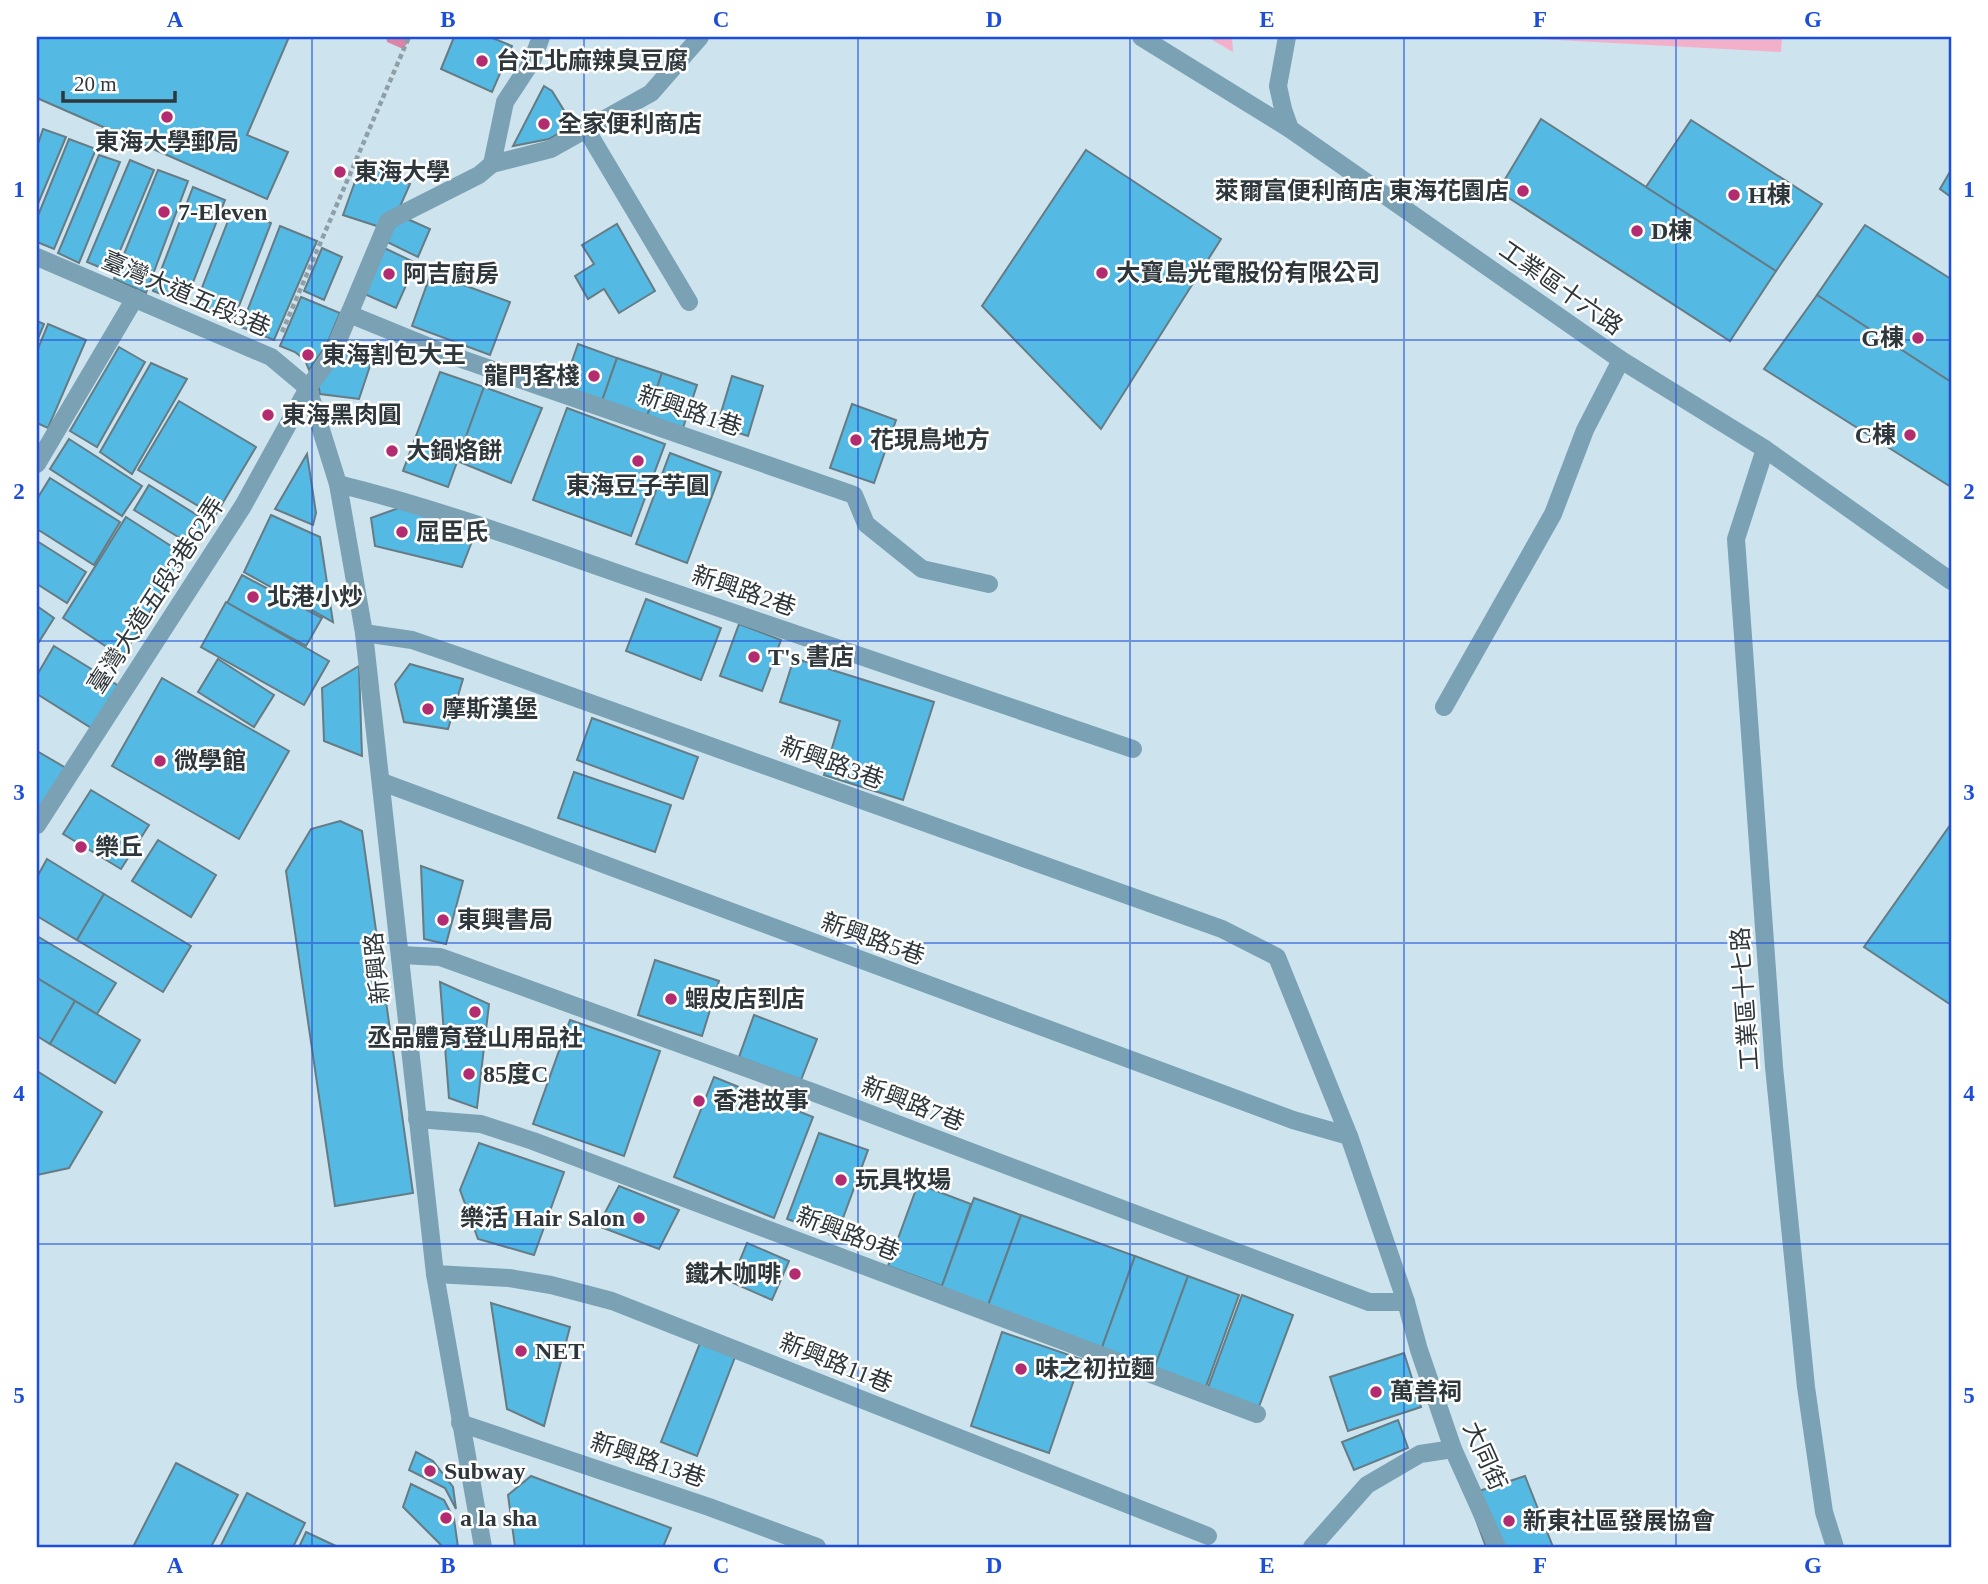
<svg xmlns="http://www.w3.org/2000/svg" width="1988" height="1584" font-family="'Times New Roman','Noto Sans TC',serif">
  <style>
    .green { fill: #f2b1c9 }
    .forest { fill: #da85a7 }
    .building { fill: #54b9e3; stroke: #667b84; stroke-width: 2 }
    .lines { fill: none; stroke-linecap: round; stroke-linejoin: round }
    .path { stroke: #8e9fa7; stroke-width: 4.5; stroke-dasharray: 5 3.5; stroke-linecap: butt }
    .minor { stroke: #7ba2b4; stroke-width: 18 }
    .tertiary { stroke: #7ba2b4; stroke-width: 18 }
    .grid { fill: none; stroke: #1d4ed8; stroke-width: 2; stroke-opacity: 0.55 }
    .poi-dot { fill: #b22c6f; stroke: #fff; stroke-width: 2.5 }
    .labels { text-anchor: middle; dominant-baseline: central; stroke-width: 5; stroke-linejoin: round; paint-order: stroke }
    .poi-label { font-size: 24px; font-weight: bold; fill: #2e373b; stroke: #fff; text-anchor: start }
    .street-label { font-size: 24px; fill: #2e373b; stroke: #fff }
    .neatline { fill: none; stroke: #1d4ed8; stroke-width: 2.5 }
    .grid-label { font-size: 23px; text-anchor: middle; font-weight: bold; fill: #1d4ed8 }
  </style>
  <rect width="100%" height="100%" fill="#cde4ee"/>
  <g class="green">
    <polygon points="1207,37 1232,37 1233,52"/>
    <polygon points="1500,37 1782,37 1781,52"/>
  </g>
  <polygon class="forest" points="386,37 412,37 403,49 387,42"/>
  <g class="building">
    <polygon points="37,37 289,37 247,135 288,152 267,199 37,98"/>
    <polygon points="454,37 490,37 512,46 492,92 441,69"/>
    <polygon points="544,86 552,91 573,125 549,139 513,146"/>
    <polygon points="1541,119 1776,271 1730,341 1498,191"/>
    <polygon points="1691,120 1822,204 1776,271 1646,187"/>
    <polygon points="43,129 66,137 37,206 37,147"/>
    <polygon points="69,139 96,149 54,249 37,242 37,218"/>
    <polygon points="1086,150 1221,239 1101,429 982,306"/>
    <polygon points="99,155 120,162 79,263 58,253"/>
    <polygon points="130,160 154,170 111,272 87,262"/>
    <polygon points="362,162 410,184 398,211 383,228 343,215"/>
    <polygon points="158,170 188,181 146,293 114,279"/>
    <polygon points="1951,170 1951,197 1940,189"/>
    <polygon points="193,187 225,200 185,303 153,291"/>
    <polygon points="233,208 271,223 234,319 196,303"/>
    <polygon points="403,217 430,229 418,257 383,240"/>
    <polygon points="617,224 655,291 619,313 604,289 588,299 575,276 594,264 582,245"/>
    <polygon points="1865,225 1951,279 1951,382 1817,295"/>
    <polygon points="280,226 317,241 274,340 241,327"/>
    <polygon points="380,246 416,263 396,308 360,292"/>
    <polygon points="322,248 342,257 324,300 304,291"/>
    <polygon points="431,273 510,302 490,355 412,326"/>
    <polygon points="1817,295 1951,382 1951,487 1764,369"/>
    <polygon points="301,297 340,313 327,344 309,370 305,360 295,352 280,346"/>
    <polygon points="37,321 44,324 37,341"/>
    <polygon points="48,324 86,340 48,428 37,423 37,351"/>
    <polygon points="578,344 617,358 602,401 563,387"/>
    <polygon points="119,347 145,362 97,447 70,431"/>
    <polygon points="341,348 375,351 359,399 320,394 317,380"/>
    <polygon points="617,358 662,373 647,416 602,401"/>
    <polygon points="151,363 187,379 132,474 100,452"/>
    <polygon points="440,372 484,387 448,487 403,471"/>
    <polygon points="662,373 697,385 683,428 647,416"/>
    <polygon points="732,376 763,386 748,436 717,426"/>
    <polygon points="484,387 542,408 511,483 457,461"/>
    <polygon points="179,401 256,447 215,516 138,470"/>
    <polygon points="852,404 896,420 874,483 830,468"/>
    <polygon points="567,408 665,444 631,536 533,500"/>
    <polygon points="69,439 142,486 122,516 50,469"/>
    <polygon points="670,453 721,472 687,563 636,544"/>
    <polygon points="307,454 316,513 313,525 275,509"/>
    <polygon points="50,478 120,522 94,565 37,529 37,499"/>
    <polygon points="149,485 208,522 193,546 134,510"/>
    <polygon points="407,505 471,544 462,567 375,546 371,518"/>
    <polygon points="271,515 320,537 333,622 244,572"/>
    <polygon points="126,517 185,555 122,657 63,618"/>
    <polygon points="37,541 86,572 67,603 37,584"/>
    <polygon points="242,575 322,618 306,646 227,603"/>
    <polygon points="646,599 721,628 701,680 626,651"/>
    <polygon points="226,602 329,661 304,705 201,647"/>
    <polygon points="37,606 54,618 37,645"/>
    <polygon points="739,624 781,640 762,691 720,676"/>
    <polygon points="54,646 119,686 93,729 37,694 37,675"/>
    <polygon points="794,658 934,702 903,800 824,775 840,721 780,702"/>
    <polygon points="218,659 274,695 254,727 198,692"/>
    <polygon points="410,664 463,679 448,729 404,722 395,684"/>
    <polygon points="359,666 362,756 324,741 322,688"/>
    <polygon points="162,678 289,751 239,839 112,766"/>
    <polygon points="592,718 698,757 683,799 577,760"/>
    <polygon points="37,751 66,768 37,812"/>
    <polygon points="574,772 671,805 655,852 558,818"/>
    <polygon points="91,790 149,825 121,869 63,834"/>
    <polygon points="340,821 362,831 413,1193 335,1206 286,871 311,829"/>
    <polygon points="1951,824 1951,1005 1864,947"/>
    <polygon points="158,840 216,875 191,917 132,881"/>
    <polygon points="47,859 104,894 77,940 37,916 37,877"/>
    <polygon points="421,866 463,881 446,944 424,939"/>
    <polygon points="104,894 191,946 163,992 77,940"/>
    <polygon points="37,936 116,983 97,1014 37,978"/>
    <polygon points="655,960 719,981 702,1036 638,1015"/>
    <polygon points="37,978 75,1001 50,1044 37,1036"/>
    <polygon points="440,982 489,1004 477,1108 449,1098"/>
    <polygon points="75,1001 140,1040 115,1083 50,1044"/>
    <polygon points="754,1015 817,1039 801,1080 739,1057"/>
    <polygon points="570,1020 660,1051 624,1156 533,1124"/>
    <polygon points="37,1071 102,1112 69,1168 37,1175"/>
    <polygon points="714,1077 813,1117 774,1218 674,1177"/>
    <polygon points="819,1133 868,1150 836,1237 787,1219"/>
    <polygon points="479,1143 564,1172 534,1255 478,1239 460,1190"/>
    <polygon points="918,1184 971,1204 942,1286 888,1266"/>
    <polygon points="619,1186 679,1210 659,1249 598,1226"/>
    <polygon points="974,1198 1021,1215 986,1311 939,1294"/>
    <polygon points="1021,1215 1135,1256 1100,1353 986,1311"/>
    <polygon points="747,1243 789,1261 772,1300 731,1282"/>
    <polygon points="1135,1256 1188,1276 1153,1372 1100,1353"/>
    <polygon points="1188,1276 1239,1295 1204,1392 1153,1372"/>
    <polygon points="1242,1295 1293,1315 1257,1412 1206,1393"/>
    <polygon points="491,1303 570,1327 544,1426 507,1409"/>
    <polygon points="1002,1332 1081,1359 1049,1453 971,1426"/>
    <polygon points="700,1343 735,1357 697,1456 661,1442"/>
    <polygon points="1404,1353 1421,1407 1348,1431 1330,1377"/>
    <polygon points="1398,1420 1408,1448 1354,1470 1342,1442"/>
    <polygon points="416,1452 433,1461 453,1487 456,1509 445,1488 409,1470"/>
    <polygon points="176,1463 238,1495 211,1547 133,1547"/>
    <polygon points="531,1476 671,1528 663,1547 515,1547 508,1495"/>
    <polygon points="1525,1476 1553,1547 1486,1547 1467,1495"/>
    <polygon points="411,1484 444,1500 454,1519 458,1547 443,1547 403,1507"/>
    <polygon points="247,1493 305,1523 293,1547 220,1547"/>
    <polygon points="306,1532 338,1547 299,1547"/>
  </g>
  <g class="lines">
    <polyline class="path" points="282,332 409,37"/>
    <g class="minor">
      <polyline points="586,129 689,302"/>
      <polyline points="492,164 551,149 651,93 700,37"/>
      <polyline points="37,257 271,357 308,388"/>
      <polyline points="349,314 447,354 854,495 866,524 922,569 989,584"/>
      <polyline points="308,388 338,484 364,633 435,1274 483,1547"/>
      <polyline points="1765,449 1736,539 1774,1067 1806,1387 1824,1512 1835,1547"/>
      <polyline points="37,464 135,298"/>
      <path d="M338,484C444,510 544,548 646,583C809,639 971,694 1133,749"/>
      <polyline points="364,633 412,640 453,654 1222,929 1277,957 1349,1136 1406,1302 1419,1350 1453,1449 1497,1547"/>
      <polyline points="1444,707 1553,514 1585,430 1621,360"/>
      <polyline points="382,782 1293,1120 1349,1136"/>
      <polyline points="37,825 243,506 308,388 332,355 388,221 479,175 492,164 505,102 532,61 541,37"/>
      <polyline points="401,955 440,957 457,963 815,1093 1369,1302 1406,1302"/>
      <polyline points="417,1119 481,1124 533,1141 1257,1414"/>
      <polyline points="435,1274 509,1278 551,1285 612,1301 1208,1536"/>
      <polyline points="460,1423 709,1507 817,1547"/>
      <polyline points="1312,1547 1367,1485 1420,1454 1453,1449"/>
    </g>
    <g class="tertiary">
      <polyline points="1141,37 1290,129 1621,360 1765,449 1951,581"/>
      <polyline points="1287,37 1278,86 1283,109 1290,129"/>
    </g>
  </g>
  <path class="grid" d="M312,37V1547M584,37V1547M858,37V1547M1130,37V1547M1404,37V1547M1676,37V1547M37,340H1951M37,641H1951M37,943H1951M37,1244H1951"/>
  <g class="poi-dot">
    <circle cx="482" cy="61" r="7"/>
    <circle cx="167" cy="117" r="7"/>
    <circle cx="544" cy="124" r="7"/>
    <circle cx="340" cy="172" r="7"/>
    <circle cx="1523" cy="191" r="7"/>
    <circle cx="1734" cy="195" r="7"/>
    <circle cx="164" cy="212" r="7"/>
    <circle cx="1637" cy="231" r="7"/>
    <circle cx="1102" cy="273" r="7"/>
    <circle cx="389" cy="274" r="7"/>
    <circle cx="1918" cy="338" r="7"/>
    <circle cx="308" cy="355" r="7"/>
    <circle cx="594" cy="376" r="7"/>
    <circle cx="268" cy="415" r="7"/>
    <circle cx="1910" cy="435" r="7"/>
    <circle cx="856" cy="440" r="7"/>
    <circle cx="392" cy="451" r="7"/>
    <circle cx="638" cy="461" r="7"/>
    <circle cx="402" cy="532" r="7"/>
    <circle cx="253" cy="597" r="7"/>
    <circle cx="754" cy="657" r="7"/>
    <circle cx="428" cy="709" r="7"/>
    <circle cx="160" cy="761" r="7"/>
    <circle cx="81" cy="847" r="7"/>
    <circle cx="443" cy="920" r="7"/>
    <circle cx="671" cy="999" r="7"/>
    <circle cx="475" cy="1012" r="7"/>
    <circle cx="469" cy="1074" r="7"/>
    <circle cx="699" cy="1101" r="7"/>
    <circle cx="841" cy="1180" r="7"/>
    <circle cx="639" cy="1218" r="7"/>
    <circle cx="795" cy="1274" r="7"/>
    <circle cx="521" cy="1351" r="7"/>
    <circle cx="1021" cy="1369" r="7"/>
    <circle cx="1376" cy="1392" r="7"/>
    <circle cx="430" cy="1471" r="7"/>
    <circle cx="446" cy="1518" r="7"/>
    <circle cx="1509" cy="1521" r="7"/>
  </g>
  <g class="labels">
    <g class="poi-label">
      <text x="496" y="61">台江北麻辣臭豆腐</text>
      <text x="558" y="124">全家便利商店</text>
      <text x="167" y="142" text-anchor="middle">東海大學郵局</text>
      <text x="354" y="172">東海大學</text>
      <text x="1509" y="191" text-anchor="end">萊爾富便利商店 東海花園店</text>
      <text x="1748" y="195">H棟</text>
      <text x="178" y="212">7-Eleven</text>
      <text x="1651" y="231">D棟</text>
      <text x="1116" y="273">大寶島光電股份有限公司</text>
      <text x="403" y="274">阿吉廚房</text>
      <text x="1904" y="338" text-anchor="end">G棟</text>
      <text x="322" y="355">東海割包大王</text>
      <text x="580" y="376" text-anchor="end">龍門客棧</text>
      <text x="282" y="415">東海黑肉圓</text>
      <text x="1896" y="435" text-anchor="end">C棟</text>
      <text x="870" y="440">花現鳥地方</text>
      <text x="406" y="451">大鍋烙餅</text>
      <text x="638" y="486" text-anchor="middle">東海豆子芋圓</text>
      <text x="416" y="532">屈臣氏</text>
      <text x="267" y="597">北港小炒</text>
      <text x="768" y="657">T's 書店</text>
      <text x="442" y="709">摩斯漢堡</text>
      <text x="174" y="761">微學館</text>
      <text x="95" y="847">樂丘</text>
      <text x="457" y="920">東興書局</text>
      <text x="685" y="999">蝦皮店到店</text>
      <text x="475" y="1038" text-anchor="middle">丞品體育登山用品社</text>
      <text x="483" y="1074">85度C</text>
      <text x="713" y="1101">香港故事</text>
      <text x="855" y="1180">玩具牧場</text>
      <text x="625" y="1218" text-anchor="end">樂活 Hair Salon</text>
      <text x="781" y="1274" text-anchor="end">鐵木咖啡</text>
      <text x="535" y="1351">NET</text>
      <text x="1035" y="1369">味之初拉麵</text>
      <text x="1390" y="1392">萬善祠</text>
      <text x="444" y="1471">Subway</text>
      <text x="460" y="1518">a la sha</text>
      <text x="1523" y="1521">新東社區發展協會</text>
    </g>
    <g class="street-label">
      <text transform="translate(1561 288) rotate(35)">工業區十六路</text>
      <text transform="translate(186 294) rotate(23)">臺灣大道五段3巷</text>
      <text transform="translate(690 411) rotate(19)">新興路1巷</text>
      <text transform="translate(744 591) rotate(19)">新興路2巷</text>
      <text transform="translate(156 595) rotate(-57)">臺灣大道五段3巷62弄</text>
      <text transform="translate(832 763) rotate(20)">新興路3巷</text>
      <text transform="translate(873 939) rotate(20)">新興路5巷</text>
      <text transform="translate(377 968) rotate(-96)">新興路</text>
      <text transform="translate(1745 999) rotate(-94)">工業區十七路</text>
      <text transform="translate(913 1104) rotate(21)">新興路7巷</text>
      <text transform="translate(848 1234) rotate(21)">新興路9巷</text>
      <text transform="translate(836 1363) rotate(22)">新興路11巷</text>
      <text transform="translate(1485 1456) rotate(66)">大同街</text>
      <text transform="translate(648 1460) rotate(19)">新興路13巷</text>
    </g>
  </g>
  <rect width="1988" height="1584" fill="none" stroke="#ffffff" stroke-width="77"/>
  <path d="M63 91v10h112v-10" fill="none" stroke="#2e373b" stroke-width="3.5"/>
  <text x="74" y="91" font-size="21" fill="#2e373b" stroke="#ffffff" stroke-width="5" paint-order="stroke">20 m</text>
  <rect x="38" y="38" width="1912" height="1508" class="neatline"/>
  <g class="grid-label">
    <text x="175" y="27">A</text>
    <text x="448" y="27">B</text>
    <text x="721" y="27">C</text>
    <text x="994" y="27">D</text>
    <text x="1267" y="27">E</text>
    <text x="1540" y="27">F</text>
    <text x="1813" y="27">G</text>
    <text x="19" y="197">1</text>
    <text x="1969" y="197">1</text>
    <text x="19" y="499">2</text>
    <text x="1969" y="499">2</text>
    <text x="19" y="800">3</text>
    <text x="1969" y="800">3</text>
    <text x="19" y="1101">4</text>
    <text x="1969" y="1101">4</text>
    <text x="19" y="1403">5</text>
    <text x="1969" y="1403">5</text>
    <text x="175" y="1573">A</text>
    <text x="448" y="1573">B</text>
    <text x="721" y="1573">C</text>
    <text x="994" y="1573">D</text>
    <text x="1267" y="1573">E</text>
    <text x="1540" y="1573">F</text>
    <text x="1813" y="1573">G</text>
  </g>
</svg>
